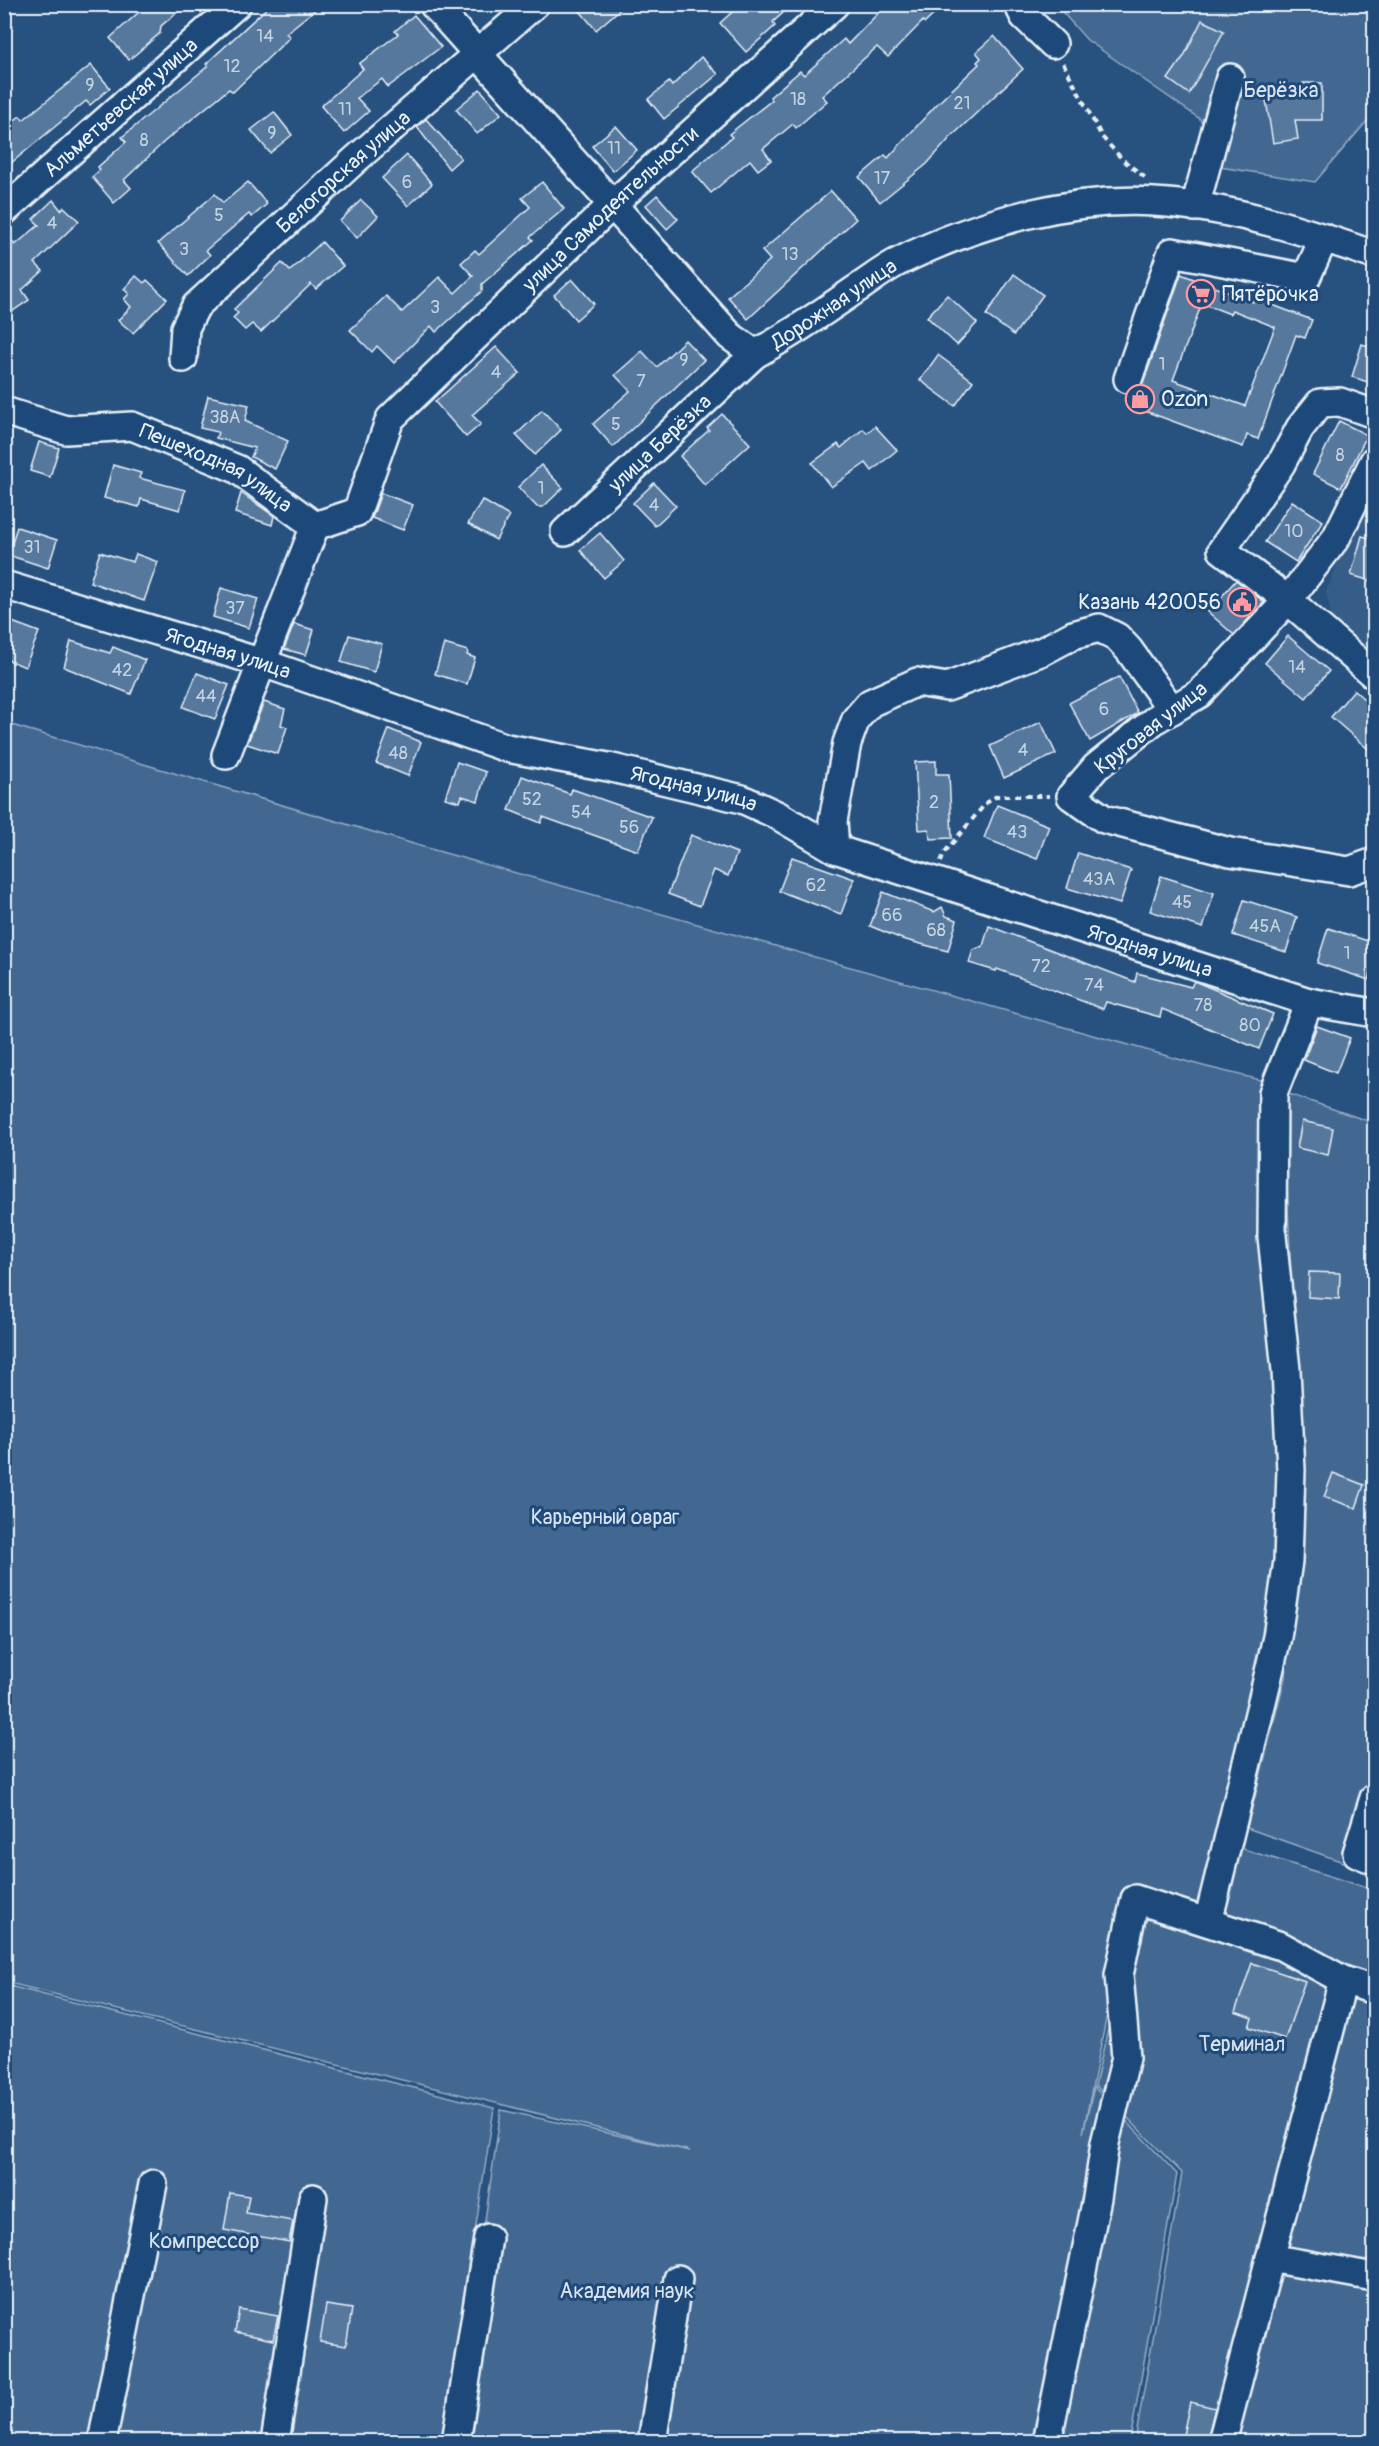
<svg xmlns="http://www.w3.org/2000/svg" width="1379" height="2446" font-family="Pangolin,sans-serif">
  <style>
    .built { fill: #355d88 }
    .green { fill: #436891; stroke: #96acc4; stroke-width: 1.5 }
    .building { fill: #57789d; stroke: #e8f1f8; stroke-width: 1.5; fill-rule: evenodd }
    .lines { fill: none; stroke-linecap: round; stroke-linejoin: round }
    .minor-casing { stroke: #e8f1f8; stroke-width: 32 }
    .path { stroke: #e8f1f8; stroke-width: 4; stroke-dasharray: 6 4.5; stroke-linecap: butt }
    .minor { stroke: #1f4a7a; stroke-width: 27 }
    .labels { text-anchor: middle; dominant-baseline: central; stroke-width: 6; stroke-linejoin: round; paint-order: stroke }
    .number-label { font-size: 18px; fill: #c4d3e1 }
    .park-label { font-size: 21px; fill: #d8e3ee; stroke: #1f4a7a }
    .street-label { font-size: 21px; fill: #e8f1f8; stroke: #1f4a7a }
    .poi-label { font-size: 21px; fill: #e8f1f8; stroke: #1f4a7a; text-anchor: start }
  </style>
  <rect width="100%" height="100%" fill="#27517f"/>
  <filter id="ink" filterUnits="userSpaceOnUse"><feTurbulence type="fractalNoise" baseFrequency=".0167" numOctaves="2"/><feDisplacementMap in="SourceGraphic" scale="12" xChannelSelector="R" yChannelSelector="G"/><feConvolveMatrix kernelMatrix="1 2 1 2 8 2 1 2 1" color-interpolation-filters="sRGB"/></filter>
  <g filter="url(#ink)">
    <polygon class="built" points="1374,484 1374,667 1336,634 1326,592 1352,526"/>
    <g class="green">
      <polygon points="1056,5 1374,5 1374,113 1315,182 1220,167 1200,119 1087,40"/>
      <polygon points="5,723 434,850 1203,1066 1269,1082 1284,1556 1220,1905 1226,1905 1237,1847 1374,1890 1374,2441 1135,2441 1182,2173 1095,2085 1137,1903 1132,1892 1083,2133 1094,2087 1177,2174 1130,2441 453,2441 501,2110 690,2151 5,1982"/>
      <polygon points="1283,1092 1374,1123 1374,1873 1247,1828 1285,1678 1300,1480"/>
      <polygon points="5,1985 494,2108 443,2441 5,2442"/>
    </g>
    <g class="building">
      <polygon points="148,4 187,4 161,26 160,33 129,60 110,38"/>
      <polygon points="271,4 322,4 286,33 290,37 233,92 229,89 165,141 124,180 131,188 114,203 92,177 100,170 98,167 126,142 122,137 208,66 206,64"/>
      <polygon points="574,4 626,4 596,30"/>
      <polygon points="741,4 793,4 773,22 775,26 746,52 720,23"/>
      <polygon points="887,4 945,4 925,23 923,21 888,57 877,47 822,96 827,101 796,128 793,124 763,149 771,160 758,170 750,160 711,193 692,171 732,137 729,134 772,100 770,97 800,71 804,75 844,39 848,44"/>
      <polygon points="414,15 441,47 388,87 382,79 357,98 369,111 344,133 321,106 363,69 359,64 398,34 395,31"/>
      <polygon points="1202,20 1224,31 1189,94 1168,79 1184,56"/>
      <polygon points="994,36 1023,69 950,138 927,164 880,202 859,177 885,155 888,158 937,104 979,64 977,62 981,58 976,52"/>
      <polygon points="701,57 718,74 664,119 648,99 669,82 672,86"/>
      <polygon points="91,65 110,88 90,105 86,101 4,169 4,128 20,116 23,120"/>
      <polygon points="1303,83 1322,83 1322,120 1295,120 1298,139 1273,143 1265,94 1303,88"/>
      <polygon points="480,89 501,114 477,134 456,109"/>
      <polygon points="274,112 292,135 270,153 251,130"/>
      <polygon points="426,119 461,158 449,169 417,127"/>
      <polygon points="616,126 637,150 613,171 592,146"/>
      <polygon points="407,155 432,184 408,206 382,178"/>
      <polygon points="248,182 267,204 252,217 249,214 206,250 210,255 188,276 158,243 215,194 223,203"/>
      <polygon points="542,182 564,209 530,237 533,240 482,284 482,291 436,332 431,326 394,363 377,346 372,352 350,330 386,296 402,312 439,277 455,293 473,276 461,263 475,250 479,254 530,207 522,198"/>
      <polygon points="831,191 856,219 748,319 728,297 770,260 762,251"/>
      <polygon points="657,195 678,219 667,229 646,205"/>
      <polygon points="53,200 61,210 64,207 79,221 35,263 43,271 22,290 29,300 4,317 4,232 15,245 39,225 33,219"/>
      <polygon points="361,200 378,216 357,238 340,221"/>
      <polygon points="322,242 343,266 316,289 311,284 261,332 252,324 245,330 233,318 238,313 234,309 282,263 290,271"/>
      <polygon points="1014,274 1043,295 1014,335 986,315"/>
      <path d="M1181,274L1253,302L1254,298L1312,320L1305,338L1296,335L1258,439L1247,435L1243,447L1142,410L1143,406L1132,403L1135,393L1143,384ZM1202,303L1230,314L1232,310L1275,327L1245,406L1173,380Z"/>
      <polygon points="136,276 144,283 147,280 167,299 133,333 118,320 131,307 124,299 129,294 124,289"/>
      <polygon points="572,279 594,304 576,320 554,295"/>
      <polygon points="947,295 977,323 957,345 927,317"/>
      <polygon points="685,340 704,360 613,447 593,424 630,391 615,375 642,351 657,367"/>
      <polygon points="1362,344 1374,348 1374,384 1352,377"/>
      <polygon points="496,347 520,373 472,415 481,424 466,437 435,402"/>
      <polygon points="938,355 973,381 955,406 920,380"/>
      <polygon points="208,396 249,405 245,421 288,441 275,469 251,457 255,448 216,438 218,432 200,428"/>
      <polygon points="542,410 561,430 535,455 516,435"/>
      <polygon points="722,414 750,444 705,485 680,456 709,430 707,428"/>
      <polygon points="1339,421 1367,435 1341,488 1313,474"/>
      <polygon points="875,426 897,450 872,471 866,463 831,487 812,463 838,444 841,448 863,429 867,433"/>
      <polygon points="39,442 59,448 50,477 30,471"/>
      <polygon points="113,465 141,473 139,478 185,490 180,510 141,499 139,507 104,498"/>
      <polygon points="541,465 563,488 543,507 537,507 518,487"/>
      <polygon points="654,483 676,506 655,526 633,503"/>
      <polygon points="241,493 274,516 272,525 235,513"/>
      <polygon points="381,493 413,505 403,530 372,518"/>
      <polygon points="482,500 509,516 496,540 468,524"/>
      <polygon points="1292,501 1323,521 1296,562 1265,542"/>
      <polygon points="17,527 57,540 48,568 8,555"/>
      <polygon points="600,533 624,561 604,578 580,550"/>
      <polygon points="1362,536 1374,539 1374,582 1351,575"/>
      <polygon points="100,552 133,562 136,554 158,562 144,601 90,582"/>
      <polygon points="1236,580 1264,602 1234,635 1208,612"/>
      <polygon points="221,588 258,599 249,628 213,617"/>
      <polygon points="4,619 39,632 25,667 4,658"/>
      <polygon points="294,624 314,630 306,655 284,649"/>
      <polygon points="349,635 382,644 374,672 341,662"/>
      <polygon points="1288,636 1329,671 1306,698 1265,663"/>
      <polygon points="71,641 110,653 113,647 145,660 131,694 64,667"/>
      <polygon points="444,644 468,651 467,655 475,658 467,684 435,674"/>
      <polygon points="197,673 229,685 215,719 183,707"/>
      <polygon points="1119,677 1138,713 1090,741 1069,703"/>
      <polygon points="1354,690 1374,708 1374,754 1331,717"/>
      <polygon points="264,702 285,709 281,725 287,727 278,754 247,744"/>
      <polygon points="1041,722 1056,754 1004,778 990,746"/>
      <polygon points="389,729 421,742 408,776 376,763"/>
      <polygon points="936,761 936,774 949,774 952,838 930,839 929,829 919,830 915,762"/>
      <polygon points="457,762 486,772 478,801 462,796 460,802 445,798"/>
      <polygon points="522,776 570,794 572,789 652,817 638,851 543,817 541,823 509,810"/>
      <polygon points="997,805 1049,826 1037,859 984,838"/>
      <polygon points="691,835 737,853 728,876 714,870 700,906 668,894"/>
      <polygon points="1078,853 1131,870 1120,904 1067,888"/>
      <polygon points="792,857 854,879 841,914 779,891"/>
      <polygon points="1161,876 1214,893 1203,928 1150,911"/>
      <polygon points="883,892 934,912 942,907 946,916 957,920 948,951 902,939 870,926"/>
      <polygon points="1244,900 1297,917 1286,952 1233,935"/>
      <polygon points="989,926 1135,982 1137,973 1191,987 1194,981 1273,1014 1259,1049 1162,1009 1160,1017 1106,1002 1103,1009 997,969 996,971 969,963 973,950 983,946"/>
      <polygon points="1328,928 1374,943 1374,963 1369,980 1317,963"/>
      <polygon points="1317,1026 1350,1038 1336,1073 1304,1060"/>
      <polygon points="1302,1121 1333,1128 1328,1155 1297,1148"/>
      <polygon points="1309,1272 1340,1273 1339,1299 1308,1297"/>
      <polygon points="1333,1473 1364,1485 1356,1508 1324,1497"/>
      <polygon points="1252,1963 1305,1981 1285,2039 1249,2027 1252,2018 1235,2012"/>
      <polygon points="230,2193 249,2196 246,2213 293,2221 289,2242 224,2230"/>
      <polygon points="326,2305 352,2309 346,2346 320,2342"/>
      <polygon points="239,2309 278,2316 273,2340 235,2332"/>
      <polygon points="1190,2402 1215,2408 1207,2440 1183,2435"/>
    </g>
    <g class="lines">
      <g class="minor-casing">
        <g id="minor">
          <polyline points="433,4 730,336 755,354"/>
          <polyline points="1018,4 1024,16 1053,44"/>
          <polyline points="1195,207 1230,78"/>
          <path id="s1" d="M4,211L237,4"/>
          <path id="s2" d="M183,358L185,328L196,306L356,159L535,4"/>
          <polyline points="1128,379 1172,252 1306,278 1324,238"/>
          <path id="s3" d="M4,411L66,430L132,426L237,469L315,526"/>
          <polyline points="1374,414 1340,402 1320,403 1300,428 1281,464 1222,550 1288,600 1374,675"/>
          <polyline points="1374,461 1336,538 1288,600 1199,694 1156,719 1096,767 1071,796 1104,819 1230,852 1349,871 1374,862"/>
          <path id="s4" d="M565,532L755,354C791,335 824,311 858,288C870,280 883,270 896,263C978,222 1075,194 1168,203C1238,209 1308,232 1374,255"/>
          <path id="s5" d="M4,585L263,663L507,748L608,767L742,799L777,815L835,849L1309,1002L1374,1013"/>
          <path id="s6" d="M226,755L315,526L357,512L390,419L613,204L835,4"/>
          <polyline points="835,849 833,821 847,743 856,719 870,703 917,682 947,687 1043,651 1073,635 1099,628 1117,637 1129,650 1172,710"/>
          <polyline points="1374,1798 1357,1853 1374,1860"/>
          <polyline points="1208,1922 1266,1685 1277,1637 1288,1561 1291,1470 1286,1370 1272,1236 1273,1093 1309,1002"/>
          <polyline points="1270,2258 1374,2277"/>
          <polyline points="102,2442 153,2184"/>
          <polyline points="275,2442 313,2198"/>
          <polyline points="456,2442 488,2238"/>
          <polyline points="652,2442 678,2279"/>
          <polyline points="1047,2442 1097,2198 1105,2143 1126,2057 1119,1975 1135,1899 1281,1946 1343,1980 1374,1990"/>
          <polyline points="1222,2442 1343,1980"/>
        </g>
      </g>
      <g class="path">
        <polyline points="1063,63 1102,137 1123,160 1147,179"/>
        <polyline points="941,862 944,853 986,803 997,796 1049,796"/>
      </g>
      <use href="#minor" class="minor"/>
    </g>
  </g>
  <defs>
    <g id="supermarket-ring" transform="scale(1.5)"><circle r="9.5" fill="#1f4a7a" stroke="#ff9aa2" stroke-width="1.5"/><path d="M-6-5.5h2.5l.6 2H6L4.5 2H-2.5L-4.4-4H-6ZM-1.5 3.2a1.3 1.3 0 1 0 .1 0ZM3 3.2a1.3 1.3 0 1 0 .1 0Z" fill="#ff9aa2"/></g>
    <g id="shop-ring" transform="scale(1.5)"><circle r="9.5" fill="#1f4a7a" stroke="#ff9aa2" stroke-width="1.5"/><path d="M-5-2.5h2.3a2.7 3.5 0 0 1 5.4 0H5L5.5 6h-11ZM-1.5-2.5h3a1.5 2.3 0 0 0-3 0Z" fill="#ff9aa2"/></g>
    <g id="civic-ring" transform="scale(1.5)"><circle r="9.5" fill="#1f4a7a" stroke="#ff9aa2" stroke-width="1.5"/><path d="M-.6-6.5H3V-4.5H.6V-3L4-1V1h2V6H-6V1h2V-1L-.6-3ZM-1.2 2.5V6h2.4V2.5Z" fill="#ff9aa2"/></g>
  </defs>
  <g fill-rule="evenodd">
    <use href="#supermarket-ring" x="1201" y="294"/>
    <use href="#shop-ring" x="1140" y="399"/>
    <use href="#civic-ring" x="1242" y="602"/>
  </g>
  <g class="labels">
    <g class="number-label">
      <text x="265" y="36">14</text>
      <text x="232" y="66">12</text>
      <text x="90" y="85">9</text>
      <text x="798" y="99">18</text>
      <text x="962" y="103">21</text>
      <text x="345" y="109">11</text>
      <text x="272" y="133">9</text>
      <text x="144" y="140">8</text>
      <text x="614" y="148">11</text>
      <text x="882" y="178">17</text>
      <text x="407" y="182">6</text>
      <text x="219" y="215">5</text>
      <text x="52" y="223">4</text>
      <text x="184" y="249">3</text>
      <text x="790" y="254">13</text>
      <text x="435" y="307">3</text>
      <text x="684" y="360">9</text>
      <text x="1162" y="364">1</text>
      <text x="496" y="372">4</text>
      <text x="641" y="381">7</text>
      <text x="225" y="417">38А</text>
      <text x="616" y="424">5</text>
      <text x="1340" y="455">8</text>
      <text x="541" y="488">1</text>
      <text x="654" y="505">4</text>
      <text x="1294" y="531">10</text>
      <text x="32" y="547">31</text>
      <text x="235" y="608">37</text>
      <text x="1297" y="667">14</text>
      <text x="122" y="670">42</text>
      <text x="206" y="696">44</text>
      <text x="1104" y="709">6</text>
      <text x="1023" y="750">4</text>
      <text x="398" y="753">48</text>
      <text x="532" y="799">52</text>
      <text x="934" y="802">2</text>
      <text x="581" y="812">54</text>
      <text x="629" y="827">56</text>
      <text x="1017" y="832">43</text>
      <text x="1099" y="879">43А</text>
      <text x="816" y="885">62</text>
      <text x="1182" y="902">45</text>
      <text x="892" y="915">66</text>
      <text x="1265" y="926">45А</text>
      <text x="936" y="930">68</text>
      <text x="1347" y="953">1</text>
      <text x="1041" y="966">72</text>
      <text x="1094" y="985">74</text>
      <text x="1203" y="1005">78</text>
      <text x="1250" y="1025">80</text>
    </g>
    <g class="park-label">
      <text x="1281" y="90">Берёзка</text>
      <text x="605" y="1517">Карьерный овраг</text>
      <text x="1242" y="2044">Терминал</text>
      <text x="204" y="2241">Компрессор</text>
      <text x="627" y="2291">Академия наук</text>
    </g>
    <g class="street-label">
      <text stroke="none"><textPath href="#s1" startOffset="156">Альметьевская улица</textPath></text>
      <text stroke="none"><textPath href="#s2" startOffset="254">Белогорская улица</textPath></text>
      <text stroke="none"><textPath href="#s6" startOffset="693">улица Самодеятельности</textPath></text>
      <text stroke="none"><textPath href="#s4" startOffset="354">Дорожная улица</textPath></text>
      <text stroke="none"><textPath href="#s4" startOffset="130">улица Берёзка</textPath></text>
      <text stroke="none"><textPath href="#s3" startOffset="225">Пешеходная улица</textPath></text>
      <text stroke="none"><textPath href="#s5" startOffset="234">Ягодная улица</textPath></text>
      <text transform="translate(1151 728) rotate(-38)">Круговая улица</text>
      <text stroke="none"><textPath href="#s5" startOffset="720">Ягодная улица</textPath></text>
      <text stroke="none"><textPath href="#s5" startOffset="1206">Ягодная улица</textPath></text>
    </g>
    <g class="poi-label">
      <text x="1222" y="294">Пятёрочка</text>
      <text x="1161" y="399">Ozon</text>
      <text x="1221" y="602" text-anchor="end">Казань 420056</text>
    </g>
  </g>
  <rect width="1379" height="2446" fill="none" stroke="#1f4a7a" stroke-width="24"/>
  <rect x="12" y="12" width="1355" height="2422" fill="none" stroke="#e8f1f8" stroke-width="2" filter="url(#ink)"/>
</svg>
